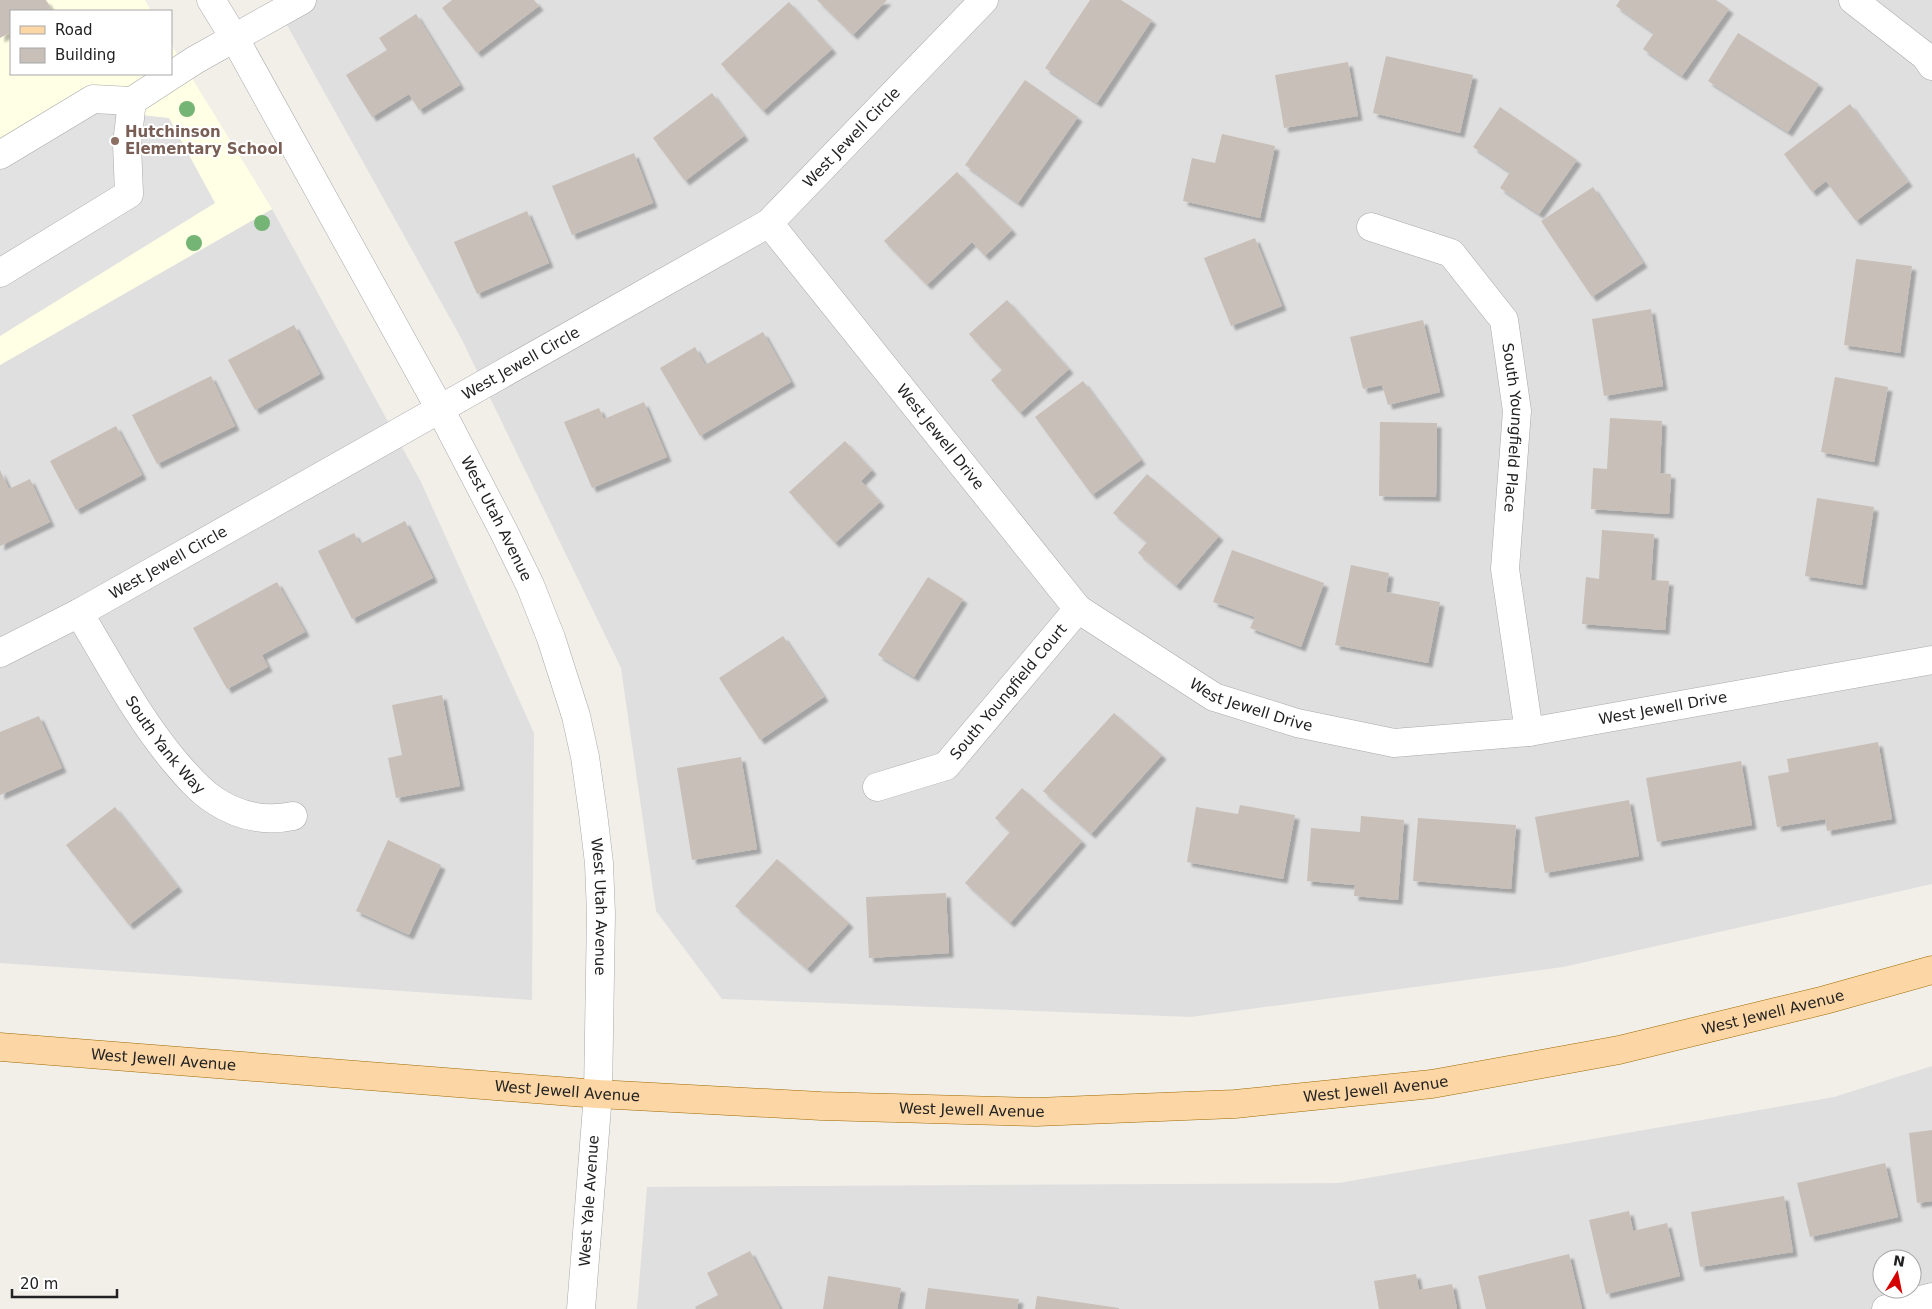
<svg xmlns="http://www.w3.org/2000/svg" width="1932" height="1309" font-family="'DejaVu Sans',sans-serif">
  <style>
    .residential { fill: #e0dfdf; fill-rule: evenodd }
    .education { fill: #ffffe5 }
    .parking { fill: #e2e2e2 }
    .building { fill: #c7bfb8; filter: url(#shadow) }
    .lines { fill: none; stroke-linecap: round; stroke-linejoin: round }
    .minor-casing { stroke: #a9a9a9; stroke-width: 29 }
    .major-casing { stroke: #a06b00; stroke-width: 29 }
    .minor { stroke: #fff; stroke-width: 28 }
    .major { stroke: #fcd6a4; stroke-width: 28 }
    .tree { fill: #74b475 }
    .education-dot { fill: #8d6e63; stroke: #fff; stroke-width: 2 }
    .labels { text-anchor: middle; dominant-baseline: central; stroke-width: 4; stroke-linejoin: round; paint-order: stroke }
    .education-label { font-size: 15px; font-weight: bold; fill: #785e54; stroke: #fff; text-anchor: start }
    .street-label { font-size: 15px; fill: #222; stroke: #fff }
  </style>
  <defs>
    <filter id="shadow"><feDropShadow dx="4.5" dy="4.5" stdDeviation="1" flood-color="#0004"/></filter>
  </defs>
  <rect width="100%" height="100%" fill="#f2efe9"/>
  <g class="residential">
    <polygon points="273,0 1932,0 1932,884 1563,967 1191,1017 722,999 656,911 621,668 461,338"/>
    <polygon points="272,209 421,482 534,733 532,1000 0,963 0,365"/>
    <path d="M1932,1066V1309H637L647,1187L1339,1183L1834,1097ZM1882,1259H1912V1289H1882Z"/>
  </g>
  <polygon class="education" points="0,0 145,0 151,11 11,11 11,74 171,74 171,44 272,209 0,365"/>
  <polygon class="parking" points="86,109 169,118 215,203 0,336 0,159"/>
  <g class="building">
    <polygon points="0,0 46,0 51,8 45,11 11,11 11,32 0,38"/>
    <polygon points="452,0 534,0 539,6 477,53 442,8"/>
    <polygon points="817,0 887,0 853,35"/>
    <polygon points="1090,0 1121,0 1152,20 1097,103 1045,68"/>
    <polygon points="1620,0 1716,0 1729,9 1682,76 1643,49 1654,33 1616,6"/>
    <polygon points="789,2 832,49 763,111 721,64"/>
    <polygon points="416,14 460,85 419,110 409,94 372,117 346,75 387,50 379,38"/>
    <polygon points="1738,33 1819,84 1788,132 1708,81"/>
    <polygon points="1386,56 1473,75 1460,133 1373,113"/>
    <polygon points="1348,62 1358,116 1284,128 1275,75"/>
    <polygon points="1025,80 1078,117 1018,203 965,165"/>
    <polygon points="712,93 744,136 685,181 653,138"/>
    <polygon points="1850,104 1908,182 1856,221 1826,181 1812,192 1784,154"/>
    <polygon points="1500,107 1577,160 1539,214 1500,188 1510,172 1473,147"/>
    <polygon points="1222,134 1275,146 1260,218 1183,201 1192,158 1215,163"/>
    <polygon points="634,153 653,203 572,235 552,186"/>
    <polygon points="957,172 1012,230 985,256 972,242 927,285 884,241"/>
    <polygon points="1593,187 1643,263 1592,297 1541,221"/>
    <polygon points="527,211 549,263 477,294 454,242"/>
    <polygon points="1255,238 1282,306 1231,326 1204,258"/>
    <polygon points="1856,259 1912,266 1900,353 1844,345"/>
    <polygon points="1007,300 1069,369 1020,413 991,380 1002,370 969,334"/>
    <polygon points="1651,309 1663,386 1604,396 1592,319"/>
    <polygon points="1423,320 1440,392 1388,405 1382,385 1363,389 1350,337"/>
    <polygon points="294,325 320,374 255,410 228,360"/>
    <polygon points="763,332 791,382 700,436 660,368 695,347 705,365"/>
    <polygon points="211,376 235,426 157,464 132,415"/>
    <polygon points="1835,377 1888,387 1874,462 1821,452"/>
    <polygon points="1083,381 1141,460 1092,495 1035,417"/>
    <polygon points="644,402 667,457 592,488 564,422 599,408 604,419"/>
    <polygon points="1610,418 1662,421 1660,473 1671,474 1669,514 1591,509 1593,468 1607,469"/>
    <polygon points="1380,422 1437,423 1436,497 1379,496"/>
    <polygon points="116,426 142,475 76,510 50,461"/>
    <polygon points="845,441 872,470 861,481 880,502 835,543 789,492"/>
    <polygon points="0,470 9,489 30,479 50,522 0,546"/>
    <polygon points="1147,474 1219,536 1176,586 1138,553 1147,542 1113,513"/>
    <polygon points="1817,498 1874,507 1862,585 1805,576"/>
    <polygon points="405,521 433,578 352,619 318,551 354,533 360,544"/>
    <polygon points="1602,530 1654,534 1651,580 1669,581 1665,630 1582,624 1586,577 1599,579"/>
    <polygon points="1232,550 1324,583 1301,647 1250,628 1255,617 1213,602"/>
    <polygon points="1351,565 1389,573 1386,592 1440,602 1428,663 1335,645"/>
    <polygon points="928,577 963,599 914,677 878,655"/>
    <polygon points="277,582 305,632 262,655 268,667 227,689 193,628"/>
    <polygon points="783,636 824,697 760,740 719,678"/>
    <polygon points="442,695 460,786 396,798 388,758 402,755 392,705"/>
    <polygon points="1114,713 1162,755 1091,834 1043,791"/>
    <polygon points="39,716 62,768 0,795 0,732"/>
    <polygon points="1878,742 1892,819 1827,831 1825,819 1777,827 1768,776 1789,772 1787,759"/>
    <polygon points="741,757 757,849 692,860 677,768"/>
    <polygon points="1741,761 1752,825 1657,842 1646,778"/>
    <polygon points="1022,788 1082,841 1010,923 965,883 1010,832 995,818"/>
    <polygon points="1629,800 1639,856 1545,873 1535,817"/>
    <polygon points="1240,805 1295,815 1283,879 1187,862 1196,807 1238,814"/>
    <polygon points="115,807 178,887 129,925 66,845"/>
    <polygon points="1361,816 1404,820 1398,900 1354,896 1355,885 1307,881 1311,828 1360,832"/>
    <polygon points="1418,818 1516,825 1511,889 1413,881"/>
    <polygon points="388,840 441,865 409,935 356,911"/>
    <polygon points="777,859 849,923 807,969 735,906"/>
    <polygon points="946,893 949,953 869,958 866,897"/>
    <polygon points="1932,1130 1932,1201 1917,1203 1909,1133"/>
    <polygon points="1885,1163 1898,1217 1810,1237 1797,1183"/>
    <polygon points="1784,1196 1793,1252 1700,1267 1691,1212"/>
    <polygon points="1629,1211 1633,1231 1667,1223 1680,1276 1606,1294 1589,1220"/>
    <polygon points="750,1251 780,1309 696,1309 695,1307 718,1295 707,1273"/>
    <polygon points="1569,1254 1582,1309 1486,1309 1478,1276"/>
    <polygon points="1416,1274 1419,1290 1452,1284 1457,1309 1379,1309 1374,1281"/>
    <polygon points="828,1276 901,1288 897,1309 823,1309"/>
    <polygon points="928,1288 1019,1299 1017,1309 925,1309"/>
    <polygon points="1037,1296 1119,1308 1119,1309 1035,1309"/>
  </g>
  <g class="lines">
    <g class="minor-casing">
      <g id="minor">
        <path id="s1" d="M211,0L235,39L440,409L504,532L530,585L551,638L576,716L585,757L593,813L599,863L601,914L598,1094L581,1309"/>
        <polyline points="1853,0 1925,56 1932,66"/>
        <polyline points="0,155 93,99 132,101"/>
        <path id="s2" d="M769,223L1078,609L1214,697L1297,723L1394,743L1529,732L1932,660"/>
        <path id="s3" d="M1371,227L1451,253L1504,320L1517,411L1505,569L1529,732"/>
        <polyline points="0,273 129,194 127,144 132,101 195,60 302,0"/>
        <path id="s4" d="M79,613C110,664 137,717 176,763C187,776 199,790 214,800C238,816 265,822 293,816"/>
        <path id="s5" d="M0,653L79,613L769,223L984,0"/>
        <path id="s6" d="M877,787L946,766L1078,609"/>
        <polyline points="1886,1309 1932,1297"/>
      </g>
    </g>
    <g class="major-casing">
      <g id="major">
        <path id="s7" d="M0,1047L598,1094L821,1106L1036,1112L1235,1104L1432,1084L1619,1050L1825,1000L1932,970"/>
      </g>
    </g>
    <use href="#minor" class="minor"/>
    <use href="#major" class="major"/>
  </g>
  <g class="tree">
    <circle cx="187" cy="109" r="8"/>
    <circle cx="262" cy="223" r="8"/>
    <circle cx="194" cy="243" r="8"/>
  </g>
  <circle class="education-dot" cx="115" cy="141" r="5"/>
  <g class="labels">
    <g class="education-label">
      <text x="125" y="132">Hutchinson<tspan x="125" dy="17">Elementary School</tspan></text>
    </g>
    <g class="street-label">
      <text stroke="none"><textPath href="#s5" startOffset="1000">West Jewell Circle</textPath></text>
      <text stroke="none"><textPath href="#s5" startOffset="596">West Jewell Circle</textPath></text>
      <text stroke="none"><textPath href="#s3" startOffset="278">South Youngfield Place</textPath></text>
      <text stroke="none"><textPath href="#s2" startOffset="274">West Jewell Drive</textPath></text>
      <text stroke="none"><textPath href="#s1" startOffset="592">West Utah Avenue</textPath></text>
      <text stroke="none"><textPath href="#s5" startOffset="191">West Jewell Circle</textPath></text>
      <text stroke="none"><textPath href="#s6" startOffset="169">South Youngfield Court</textPath></text>
      <text stroke="none"><textPath href="#s2" startOffset="694">West Jewell Drive</textPath></text>
      <text stroke="none"><textPath href="#s2" startOffset="1114">West Jewell Drive</textPath></text>
      <text stroke="none"><textPath href="#s4" startOffset="158">South Yank Way</textPath></text>
      <text stroke="none"><textPath href="#s1" startOffset="998">West Utah Avenue</textPath></text>
      <text stroke="none"><textPath href="#s7" startOffset="1784">West Jewell Avenue</textPath></text>
      <text stroke="none"><textPath href="#s7" startOffset="164">West Jewell Avenue</textPath></text>
      <text stroke="none"><textPath href="#s7" startOffset="1379">West Jewell Avenue</textPath></text>
      <text stroke="none"><textPath href="#s7" startOffset="569">West Jewell Avenue</textPath></text>
      <text stroke="none"><textPath href="#s7" startOffset="974">West Jewell Avenue</textPath></text>
      <text transform="translate(589 1201) rotate(-86)">West Yale Avenue</text>
    </g>
  </g>
  <rect x="10" y="10" width="162" height="65" fill="#ffffff" stroke="#a7a7a7"/>
  <rect x="20" y="26" width="25" height="8" fill="#fcd6a4" stroke="#a7a7a7"/>
  <text x="55" y="35" font-size="15" fill="#222222">Road</text>
  <rect x="20" y="48" width="25" height="15" fill="#c7bfb8" stroke="#a7a7a7"/>
  <text x="55" y="60" font-size="15" fill="#222222">Building</text>
  <g transform="translate(1897 1274) rotate(10)"><circle r="24" fill="#ffffff" stroke="#a7a7a7"/>
  <path d="M0-4L9 19L0 12L-9 19Z" fill="#d40000"/>
  <text y="-8" font-size="14" font-weight="bold" text-anchor="middle" fill="#222222">N</text>
  </g>
  <path d="M12 1289v8h105v-8" fill="none" stroke="#222222" stroke-width="2.5"/>
  <text x="20" y="1289" font-size="15" fill="#222222" stroke="#ffffff" stroke-width="4" paint-order="stroke">20 m</text>
</svg>
